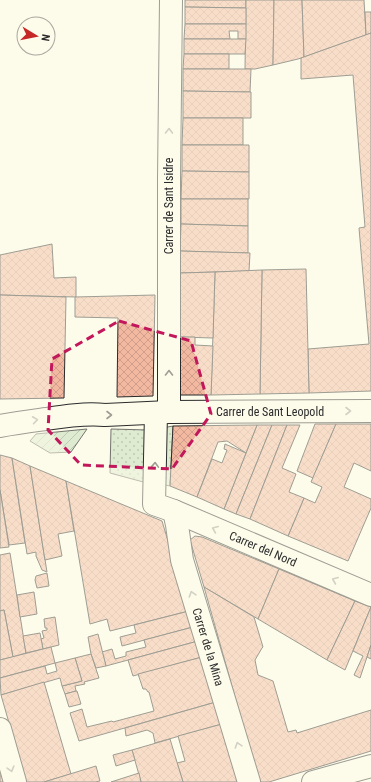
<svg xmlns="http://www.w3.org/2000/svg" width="371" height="782" font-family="'Roboto Condensed',sans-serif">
<defs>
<pattern id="grass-dots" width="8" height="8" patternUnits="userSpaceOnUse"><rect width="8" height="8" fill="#deebd1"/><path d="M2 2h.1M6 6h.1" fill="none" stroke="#bfcab4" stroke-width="1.8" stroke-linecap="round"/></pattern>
<pattern id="garden-furrows" width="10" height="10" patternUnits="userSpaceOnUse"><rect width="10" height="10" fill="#deebd1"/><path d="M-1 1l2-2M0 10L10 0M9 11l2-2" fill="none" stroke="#bfcab4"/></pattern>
<pattern id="building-cross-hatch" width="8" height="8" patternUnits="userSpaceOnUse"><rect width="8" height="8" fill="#f2b8a0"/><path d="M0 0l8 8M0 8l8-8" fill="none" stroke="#d09e8a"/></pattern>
</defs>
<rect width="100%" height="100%" fill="#fdfbea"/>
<g fill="url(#grass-dots)" stroke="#74746e">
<polygon points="173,426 170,486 160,484 162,428"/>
<polygon points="111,429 148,430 147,483 110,473"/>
</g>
<polygon fill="url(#garden-furrows)" stroke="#74746e" points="87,429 71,452 50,453 30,441 36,434"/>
<g fill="url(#building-cross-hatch)" stroke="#2b2b2b">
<polygon points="185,0 246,0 246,8 185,7"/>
<polygon points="246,0 274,0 273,65 255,69 245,69"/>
<polygon points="274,0 302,0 304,57 298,59 273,65"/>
<polygon points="302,0 364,0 366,35 304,57"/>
<polygon points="185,7 246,8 246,24 185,24"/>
<polygon points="365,12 371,12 371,33 366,35"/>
<polygon points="185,24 246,24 246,39 238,39 238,31 229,31 230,39 184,39"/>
<polygon points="371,33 371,391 309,393 308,349 369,344 359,228 365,227 353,75 301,79 301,58"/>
<polygon points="184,39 246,39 245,54 184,54"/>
<polygon points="184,54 229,54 229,69 183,69"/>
<polygon points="183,69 251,69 250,92 183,91"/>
<polygon points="183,91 251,92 251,118 183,118"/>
<polygon points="183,118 243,118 243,145 182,145"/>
<polygon points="182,145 249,145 249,172 182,171"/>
<polygon points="182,171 249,172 249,199 181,199"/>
<polygon points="181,199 248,199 248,226 181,224"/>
<polygon points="181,224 248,226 248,253 180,251"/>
<polygon points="52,244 54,278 76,277 76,297 0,295 0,255"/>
<polygon points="180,251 250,253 249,271 180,273"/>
<polygon points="306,269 309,393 260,394 262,270"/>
<polygon points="262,270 260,394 211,395 215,272"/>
<polygon points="215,272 213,338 179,337 180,273"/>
<polygon points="0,295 66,297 64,398 0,399"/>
<polygon points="155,295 153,396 117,397 118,318 75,317 75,297"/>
<polygon points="179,337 195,337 195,345 213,346 211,395 178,395"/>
<polygon points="315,424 336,424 313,478 297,471"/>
<polygon points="336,424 371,424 371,471 354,463 344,487 371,499 371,508 348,561 288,536 304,498 315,503 322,487 311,482"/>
<polygon points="257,425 272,425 236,514 224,509"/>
<polygon points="257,425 246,453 227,441 218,442 197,497 170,486 173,426"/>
<polygon points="272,425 287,425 250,519 236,514"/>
<polygon points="287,425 300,425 282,468 296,474 289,492 304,498 288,536 250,519"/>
<polygon points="225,444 246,453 224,509 197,497 212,459 222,463 227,450 224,449"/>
<polygon points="0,455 12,458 25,543 9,545 0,490"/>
<polygon points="12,458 30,466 47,572 42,570 36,556 36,552 27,554"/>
<polygon points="30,466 66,481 74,531 58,534 62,556 45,560"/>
<polygon points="66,481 162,521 189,611 110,631 107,619 90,624"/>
<polygon points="0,490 9,547 0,548"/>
<polygon points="195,536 202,537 279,569 258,619 204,587 190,540"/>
<polygon points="10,553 26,653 13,657 4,610 0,611 0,555"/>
<polygon points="279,569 355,601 327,660 258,619"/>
<polygon points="47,573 49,586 37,588 35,580 36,576"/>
<polygon points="204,587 254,617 263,647 262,648 255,660 258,675 273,681 288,732 296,730 297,733 371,710 371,751 269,782 259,782"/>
<polygon points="34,592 37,614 20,617 17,595"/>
<polygon points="355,601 371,607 345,670 327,660"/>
<polygon points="371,607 371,645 360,678 354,675 363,656 353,651"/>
<polygon points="4,610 13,657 0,660 0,611"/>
<polygon points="189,611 193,627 122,646 120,637 136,633 134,625"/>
<polygon points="55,617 59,645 43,649 41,639 44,638 42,631 47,630 47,628 45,628 44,619"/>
<polygon points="193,627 198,641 106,666 102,652 112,649 115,659 126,656 126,652 146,647 144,640"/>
<polygon points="40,633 43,649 26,653 23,636"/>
<polygon points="98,634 106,666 96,668 91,654 88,637"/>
<polygon points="198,641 202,657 133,676 128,660"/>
<polygon points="371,645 371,659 367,657"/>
<polygon points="51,647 55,663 0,678 0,660"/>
<polygon points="91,654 99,678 84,682 85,684 75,686 76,691 65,694 62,686 82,681 75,658"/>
<polygon points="202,657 216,702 79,741 70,713 82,709 87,727 112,721 113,722 154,711 149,692 148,692 146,689 143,689 138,674"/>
<polygon points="75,658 82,681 62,686 60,678 1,695 0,678 45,666 47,674 57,671 55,663"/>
<polygon points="44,682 71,774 44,782 26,782 1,695"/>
<polygon points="76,691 77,691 81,704 69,707 65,694"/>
<polygon points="216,702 222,724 155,743 153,733 147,730 126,736 125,728"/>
<polygon points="222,724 240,782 183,782 177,763 185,761 178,736"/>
<polygon points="170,739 183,782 141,782 132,750"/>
<polygon points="132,750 135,760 116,766 113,755"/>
<polygon points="0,766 6,782 0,782"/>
<polygon points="96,766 100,781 95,782 44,782"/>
<polygon points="139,773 141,782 111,782"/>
</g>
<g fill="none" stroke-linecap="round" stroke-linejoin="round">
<g stroke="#2b2b2b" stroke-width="24">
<g id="minor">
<polyline points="169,412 169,179 171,0"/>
<polyline points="156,413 154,504 174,511 371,595"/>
<path d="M0 426C15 423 31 421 46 419 65 416 85 413 105 415L169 412 371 411"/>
<polyline points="174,511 177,525 182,560 249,782"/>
<polyline points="0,729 15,782"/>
<polyline points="313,782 371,766"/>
</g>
</g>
<use href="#minor" stroke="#fdfbea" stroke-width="22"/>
</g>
<defs><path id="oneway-chevron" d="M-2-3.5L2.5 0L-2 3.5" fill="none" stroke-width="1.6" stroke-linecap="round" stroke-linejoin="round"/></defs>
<g stroke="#9e9d94">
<use href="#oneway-chevron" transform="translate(169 131) rotate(-89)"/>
<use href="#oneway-chevron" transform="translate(169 373) rotate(-90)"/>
<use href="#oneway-chevron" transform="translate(348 411)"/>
<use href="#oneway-chevron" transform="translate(109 415)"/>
<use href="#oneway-chevron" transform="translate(35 420) rotate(-8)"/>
<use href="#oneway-chevron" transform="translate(155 465) rotate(-88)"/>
<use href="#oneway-chevron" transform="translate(215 529) rotate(-157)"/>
<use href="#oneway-chevron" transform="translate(335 580) rotate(-157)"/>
<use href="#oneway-chevron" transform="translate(192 594) rotate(-107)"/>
<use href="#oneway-chevron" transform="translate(238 745) rotate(-107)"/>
<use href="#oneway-chevron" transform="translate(11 769) rotate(74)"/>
</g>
<path d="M0 0H371V782H0ZM119 321 191 341 211 414 172 469 81 465 48 430 52 359Z" fill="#fdfbea" fill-opacity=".55" fill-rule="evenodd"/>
<path fill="none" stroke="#c2185b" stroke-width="3" stroke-dasharray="8 5" stroke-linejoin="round" d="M119 321 191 341 211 414 172 469 81 465 48 430 52 359Z"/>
<g text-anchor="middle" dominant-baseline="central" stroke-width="3" stroke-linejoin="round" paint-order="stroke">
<g font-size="12" fill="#2b2b2b" stroke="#fdfbea">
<text transform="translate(169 206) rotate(-90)">Carrer de Sant Isidre</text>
<text x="270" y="412">Carrer de Sant Leopold</text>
<text transform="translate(263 549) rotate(23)">Carrer del Nord</text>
<text transform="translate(208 647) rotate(73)">Carrer de la Mina</text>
</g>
</g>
<g transform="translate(36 36) rotate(100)"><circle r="19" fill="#fdfbea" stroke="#a9a89e"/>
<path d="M0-3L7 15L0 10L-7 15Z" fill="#c62828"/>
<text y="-6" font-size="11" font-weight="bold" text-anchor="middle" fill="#2b2b2b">N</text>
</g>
</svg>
